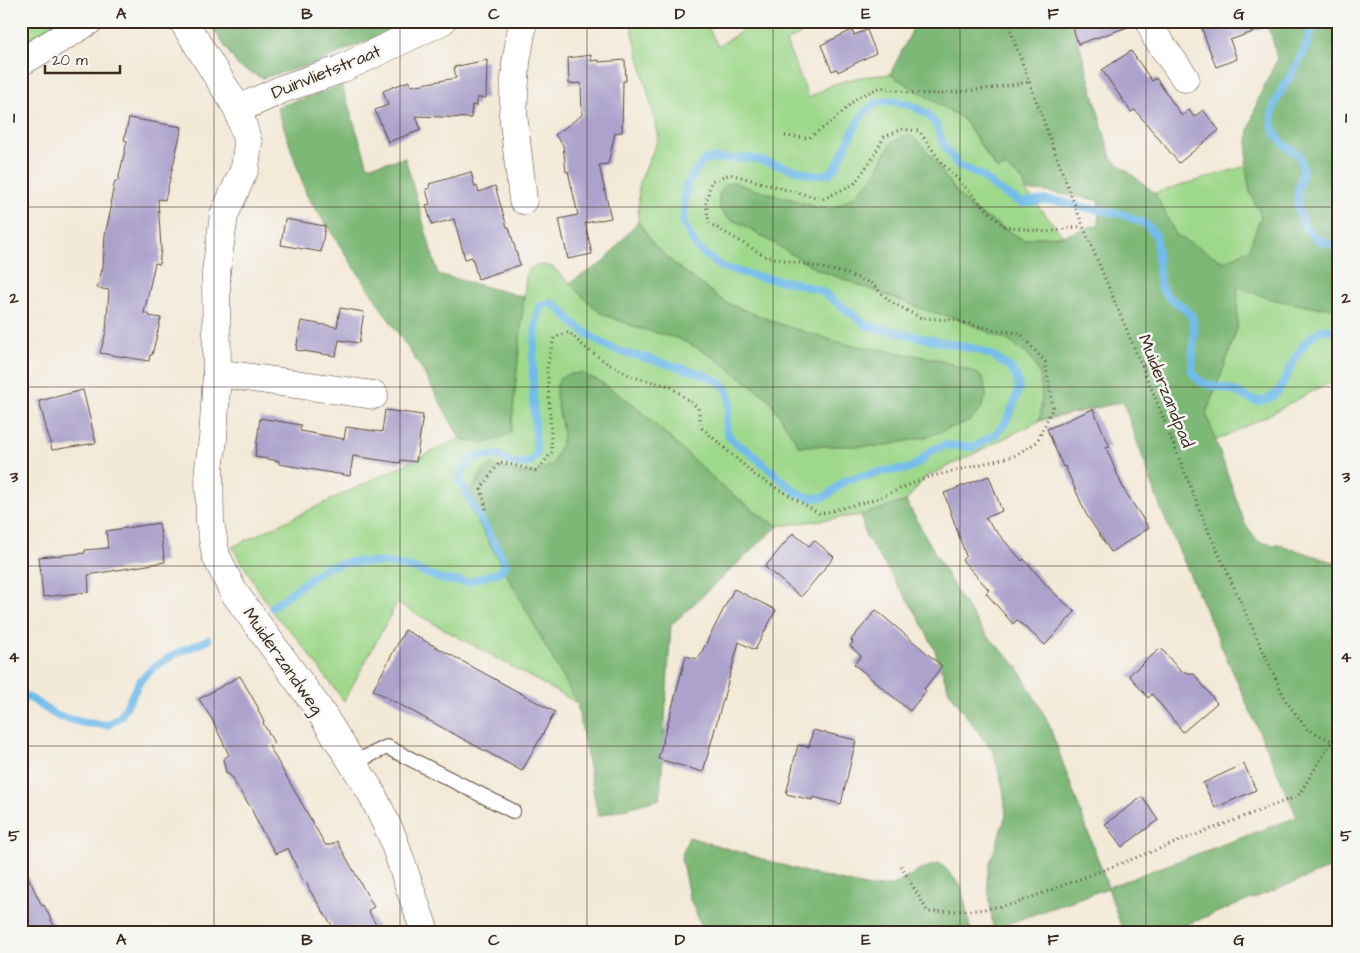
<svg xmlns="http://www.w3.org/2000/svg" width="1360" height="953" font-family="'Architects Daughter',sans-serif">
<rect width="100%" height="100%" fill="#f6f6f2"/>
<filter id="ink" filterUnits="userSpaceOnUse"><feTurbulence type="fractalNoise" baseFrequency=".02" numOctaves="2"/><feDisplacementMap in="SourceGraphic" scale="10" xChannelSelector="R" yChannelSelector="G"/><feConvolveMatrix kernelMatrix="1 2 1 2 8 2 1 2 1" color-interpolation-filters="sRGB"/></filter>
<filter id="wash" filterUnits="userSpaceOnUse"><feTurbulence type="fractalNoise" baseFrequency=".0096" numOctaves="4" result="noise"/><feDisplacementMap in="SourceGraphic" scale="20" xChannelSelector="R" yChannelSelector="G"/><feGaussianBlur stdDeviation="1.12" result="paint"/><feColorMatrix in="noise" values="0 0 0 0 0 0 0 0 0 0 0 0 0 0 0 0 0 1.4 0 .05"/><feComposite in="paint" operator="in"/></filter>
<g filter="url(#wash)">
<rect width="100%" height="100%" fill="#f3e9d7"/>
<g fill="#9ed88b" stroke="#6c8154">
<polygon points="21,21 60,21 21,44"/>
<path d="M630 21H705L718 46 758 21H824L786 42 809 98 833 84 860 77 890 74 963 119 997 170 1005 166 1023 180 1026 191 1063 236 1036 237 1024 240 974 210 963 200 887 150 873 177 854 197 831 209 815 207 791 199 752 189 733 182 719 193C717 215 726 218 744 225L816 269 929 311 958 319 1009 341 1031 357 1040 375 1042 393 1041 412 1039 421 925 478 906 501 861 515 778 526 760 515 723 487 633 404 599 381 581 373 556 396 563 432 562 442 553 464 537 473H519L490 465C476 476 473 492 470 508L577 703 397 603 344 701 296 637 275 616 232 547 460 438 469 442 511 433 526 275 529 269C538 264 544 264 554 268L600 313 638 328 677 338 702 350 725 365 769 399 799 446H883L929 436 950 428 970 421 981 409 986 395 983 378 974 372 936 359 845 344 785 326 726 303 678 267 654 245 638 221 639 184 659 137Z"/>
<polygon points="1246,166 1250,192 1261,216 1249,249 1224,262 1176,235 1155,193"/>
<polygon points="1238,285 1270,299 1313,307 1339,308 1339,377 1263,418 1215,441 1206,413 1226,362 1237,328"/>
</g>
<g fill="#7eb877" stroke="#5c714a">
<polygon points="208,21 413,21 311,65 262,78 238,66"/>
<path d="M917 21H1073L1111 158 1155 193 1176 235 1224 262 1249 249 1261 216 1250 192 1246 166 1249 129 1259 97 1277 60 1272 37 1264 21H1339V308L1313 307 1270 299 1238 286 1237 328 1226 362 1206 413 1245 524 1259 542 1284 546 1339 564V865L1180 927 1181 932H1123L1108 888 993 929 987 878 990 863 1006 815 1003 788 993 751 971 723 949 691 934 648 916 613 865 535 861 515 906 501 958 594 984 632 1017 666 1048 722 1108 887 1297 817 1162 512 1123 402 1039 421 1041 412 1042 393 1040 375 1031 357 1009 341 958 319 929 311 816 269 744 225C724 217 711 209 724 185L733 182 752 189 791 199 815 207 831 209 854 197 873 177 892 142 902 137 912 136C933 153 945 179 962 199 977 216 1005 229 1024 240L1036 237 1063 236 1099 224 1098 200 1041 191H1026L1023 180 1005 167 998 170 963 119 890 74Z"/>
<path d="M342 86 368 166 405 158 438 274 524 297 511 432C492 445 480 446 460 438L421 368 307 196 277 107Z"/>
<polygon points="638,221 654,245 678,267 726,303 785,326 845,344 936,359 974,372 983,378 986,396 981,409 970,421 950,428 929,436 883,446 799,446 769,399 725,365 702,350 677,338 638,328 600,313 569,283 604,262"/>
<polygon points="581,373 599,381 633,404 723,487 760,515 778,526 671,625 660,799 598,816 577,703 470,508 466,493 475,486 484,470 490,465 519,473 536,473 553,464 562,442 563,432 556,396 556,388 560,378 569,374"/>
<polygon points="689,837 809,873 870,887 892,886 922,869 939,863 946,869 961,886 971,932 704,932 689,897 681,857"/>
</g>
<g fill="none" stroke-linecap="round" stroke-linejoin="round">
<g stroke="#72bceb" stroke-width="8">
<path d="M1315 21C1310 34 1306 49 1299 61 1279 97 1249 126 1299 155L1303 169 1298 192V208L1304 226 1317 239 1339 248"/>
<path d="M272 607 326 567 350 562 389 563 415 569 444 580 468 582 500 572 506 564 460 482 462 470 472 458 499 455 510 462 520 464 530 462 537 454 533 399V355L538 309 543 305 550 303C561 307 562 312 570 320 583 331 598 343 614 349 624 354 636 356 647 358 663 363 679 367 695 372 705 376 715 378 723 385 744 405 705 430 746 449L797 493 811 498 825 497 846 480 885 471 909 469 921 461 930 451 946 445 974 447 996 434 1005 423 1011 411 1019 389 1016 376 1010 368 992 355 975 349 868 326 821 291 795 283 754 276 722 267 697 248 683 223 686 185 705 159 752 158 814 175 829 174 837 165 853 131 863 114 878 102 896 101 915 107 927 114 935 123 945 147 958 165 982 176 997 189 1011 197 1022 203 1046 200 1064 202 1082 207 1122 214 1146 224 1156 235 1160 286 1169 298 1182 306 1192 316 1194 331 1192 371C1199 388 1220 385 1234 391 1242 394 1250 401 1260 401 1269 400 1274 396 1280 389 1290 371 1301 336 1323 330 1328 329 1334 330 1339 331"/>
<polyline points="21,694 33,700 57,716 85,723 108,725 121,716 140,681 153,668 175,654 208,640"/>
</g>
</g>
<g id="blocks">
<g fill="#aca2cc">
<polygon points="1071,21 1133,21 1134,25 1078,44"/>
<polygon points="1199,21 1275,21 1276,24 1230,40 1237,59 1216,67"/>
<polygon points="852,30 854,35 867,30 876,53 838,72 837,69 832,71 821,45"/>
<polygon points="1131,51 1152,81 1156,78 1182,116 1189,110 1194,117 1203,110 1219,130 1179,163 1135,110 1131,112 1102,70"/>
<polygon points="591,55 591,61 599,60 599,62 625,60 626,81 623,81 622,132 615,133 608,164 599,165 611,218 585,223 592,254 568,259 559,219 578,215 568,171 566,172 563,145 555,135 582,115 581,83 569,84 568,58"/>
<polygon points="487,60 486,98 477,98 477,106 472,105 471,118 416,116 421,130 388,142 375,110 388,105 383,91 409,81 411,86 456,78 454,67"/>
<polygon points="129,118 182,127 165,200 158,199 161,249 159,264 155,263 144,313 149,314 149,316 161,318 152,355 150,355 149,361 100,353 106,332 109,290 97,288 103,266 105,235 112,204 110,204 115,181 118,181 127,141 124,140"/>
<polygon points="471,172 475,187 477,186 479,192 495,186 507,227 509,227 520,265 478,279 472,257 465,259 454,219 432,225 426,205 430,204 426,189 430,188 429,184"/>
<polygon points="285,219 325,226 321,252 281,245"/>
<polygon points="340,308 364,312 359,343 339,340 336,356 296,350 301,321 337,327"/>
<polygon points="83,390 96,443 52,450 39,401"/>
<polygon points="1093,409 1110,447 1106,448 1124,490 1149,528 1111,552 1086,514 1065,466 1063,467 1047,429"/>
<polygon points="385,410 423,415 416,462 401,460 400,463 353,456 350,476 279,464 279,461 255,457 260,418 301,425 300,431 344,439 346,427 382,432"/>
<polygon points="989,476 1002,511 985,518 1022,561 1024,559 1048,587 1075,612 1045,645 1017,620 1013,624 986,593 989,590 962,560 966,556 944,493"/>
<polygon points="159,523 165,562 88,575 89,592 43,597 39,557 85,553 85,550 108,548 106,531"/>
<polygon points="793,533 809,546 814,540 834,557 801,597 765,567"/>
<polygon points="734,589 776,610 755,650 739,642 703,772 658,759 686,656 698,659"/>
<polygon points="876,610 942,666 924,689 926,691 910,711 854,664 861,656 850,646 853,642 851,640"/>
<polygon points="405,630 555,712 522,771 373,690"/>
<polygon points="1161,648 1180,671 1194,674 1217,703 1183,732 1152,694 1148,698 1129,675"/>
<polygon points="240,676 259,709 258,710 264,722 263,723 274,743 269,746 326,846 328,844 329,846 337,841 374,907 368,910 380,932 336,932 309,889 307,884 302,879 288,848 276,854 260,828 251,808 234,782 234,779 226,772 223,759 229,755 212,719 199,699"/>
<polygon points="813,730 856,740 841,804 813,797 812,800 786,794 798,745 809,747"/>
<polygon points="1244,764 1256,790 1215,808 1203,783"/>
<polygon points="1142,797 1158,820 1122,847 1105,824"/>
<polygon points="21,862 42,906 44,905 57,932 21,932"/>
</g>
</g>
</g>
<g filter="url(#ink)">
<use href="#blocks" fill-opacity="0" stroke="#57473a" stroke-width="1"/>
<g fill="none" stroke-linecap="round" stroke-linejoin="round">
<g stroke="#57473a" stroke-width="16">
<polyline id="service" points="353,763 387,747 513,811"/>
</g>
<g stroke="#57473a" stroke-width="29">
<g id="minor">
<polyline points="523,21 516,63 513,114 523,200"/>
<polyline points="1150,21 1156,37 1185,78"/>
<polyline points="21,62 89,21"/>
<polyline points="238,109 285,88 339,70 442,21"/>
<polyline points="217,373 374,395"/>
</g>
</g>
<g stroke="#57473a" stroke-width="29">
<polyline id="tertiary" points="183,21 238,109 248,143 245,168 224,215 216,272 217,373 213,439 209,468 210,522 216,556 233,591 318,708 371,792 392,836 425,932"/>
</g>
<g stroke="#57473a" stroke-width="3" stroke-dasharray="1 4" stroke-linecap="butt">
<polyline points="1007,21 1070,193 1083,226 1154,395 1206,526 1286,701 1307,729 1332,741 1339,742"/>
<polyline points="785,136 809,138 834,120 858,97 881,87 910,93 939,94 993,88 1029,82"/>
<polyline points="486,509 481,488 500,462 537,471 552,452 547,367 554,338 569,332 583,346 607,363 633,377 670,386 698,408 702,428 755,475 820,514 876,499 925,478 1014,456 1037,442 1053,407 1045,362 1020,333 995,330 955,320 921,318 891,302 872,284 845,273 765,256 709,223 706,203 711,181 730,174 787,190 823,199 854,184 872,159 884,137 902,129 919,131 941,162 1003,226 1047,232 1083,226"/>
<polyline points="901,866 928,912 978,910 1014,904 1298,796 1332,741"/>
</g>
<use href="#service" stroke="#fff" stroke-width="14"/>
<use href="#minor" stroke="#fff" stroke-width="28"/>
<use href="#tertiary" stroke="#fff" stroke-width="28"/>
</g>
</g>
<path fill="none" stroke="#3b2a1e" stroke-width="1" stroke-opacity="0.55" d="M214 21V932M400 21V932M587 21V932M773 21V932M960 21V932M1146 21V932M21 207H1339M21 387H1339M21 566H1339M21 746H1339"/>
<g text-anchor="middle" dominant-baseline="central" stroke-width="5" stroke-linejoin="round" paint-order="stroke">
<g font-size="18" fill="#3b2a1e" stroke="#f6f6f2">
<text transform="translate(326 72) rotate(-22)">Duinvlietstraat</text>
<text transform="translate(1166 391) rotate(68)">Muiderzandpad</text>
<text transform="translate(283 661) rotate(55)">Muiderzandweg</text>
</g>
</g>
<rect width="1360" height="953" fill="none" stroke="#f6f6f2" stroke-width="55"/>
<path d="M45 65v8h75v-8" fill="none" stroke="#3b2a1e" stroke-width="2.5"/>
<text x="52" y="65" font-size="15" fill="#3b2a1e" stroke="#f6f6f2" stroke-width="4" paint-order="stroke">20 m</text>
<rect x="28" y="28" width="1304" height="898" fill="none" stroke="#3b2a1e" stroke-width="2"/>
<g font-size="16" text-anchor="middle" font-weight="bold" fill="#3b2a1e">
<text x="121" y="19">A</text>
<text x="307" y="19">B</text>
<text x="494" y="19">C</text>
<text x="680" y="19">D</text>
<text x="866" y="19">E</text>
<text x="1053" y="19">F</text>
<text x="1239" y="19">G</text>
<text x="14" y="123">1</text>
<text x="1346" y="123">1</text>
<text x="14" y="303">2</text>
<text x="1346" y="303">2</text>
<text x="14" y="482">3</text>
<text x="1346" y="482">3</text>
<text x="14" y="662">4</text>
<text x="1346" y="662">4</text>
<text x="14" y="841">5</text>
<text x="1346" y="841">5</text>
<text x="121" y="945">A</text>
<text x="307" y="945">B</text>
<text x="494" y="945">C</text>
<text x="680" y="945">D</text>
<text x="866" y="945">E</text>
<text x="1053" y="945">F</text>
<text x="1239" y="945">G</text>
</g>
</svg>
